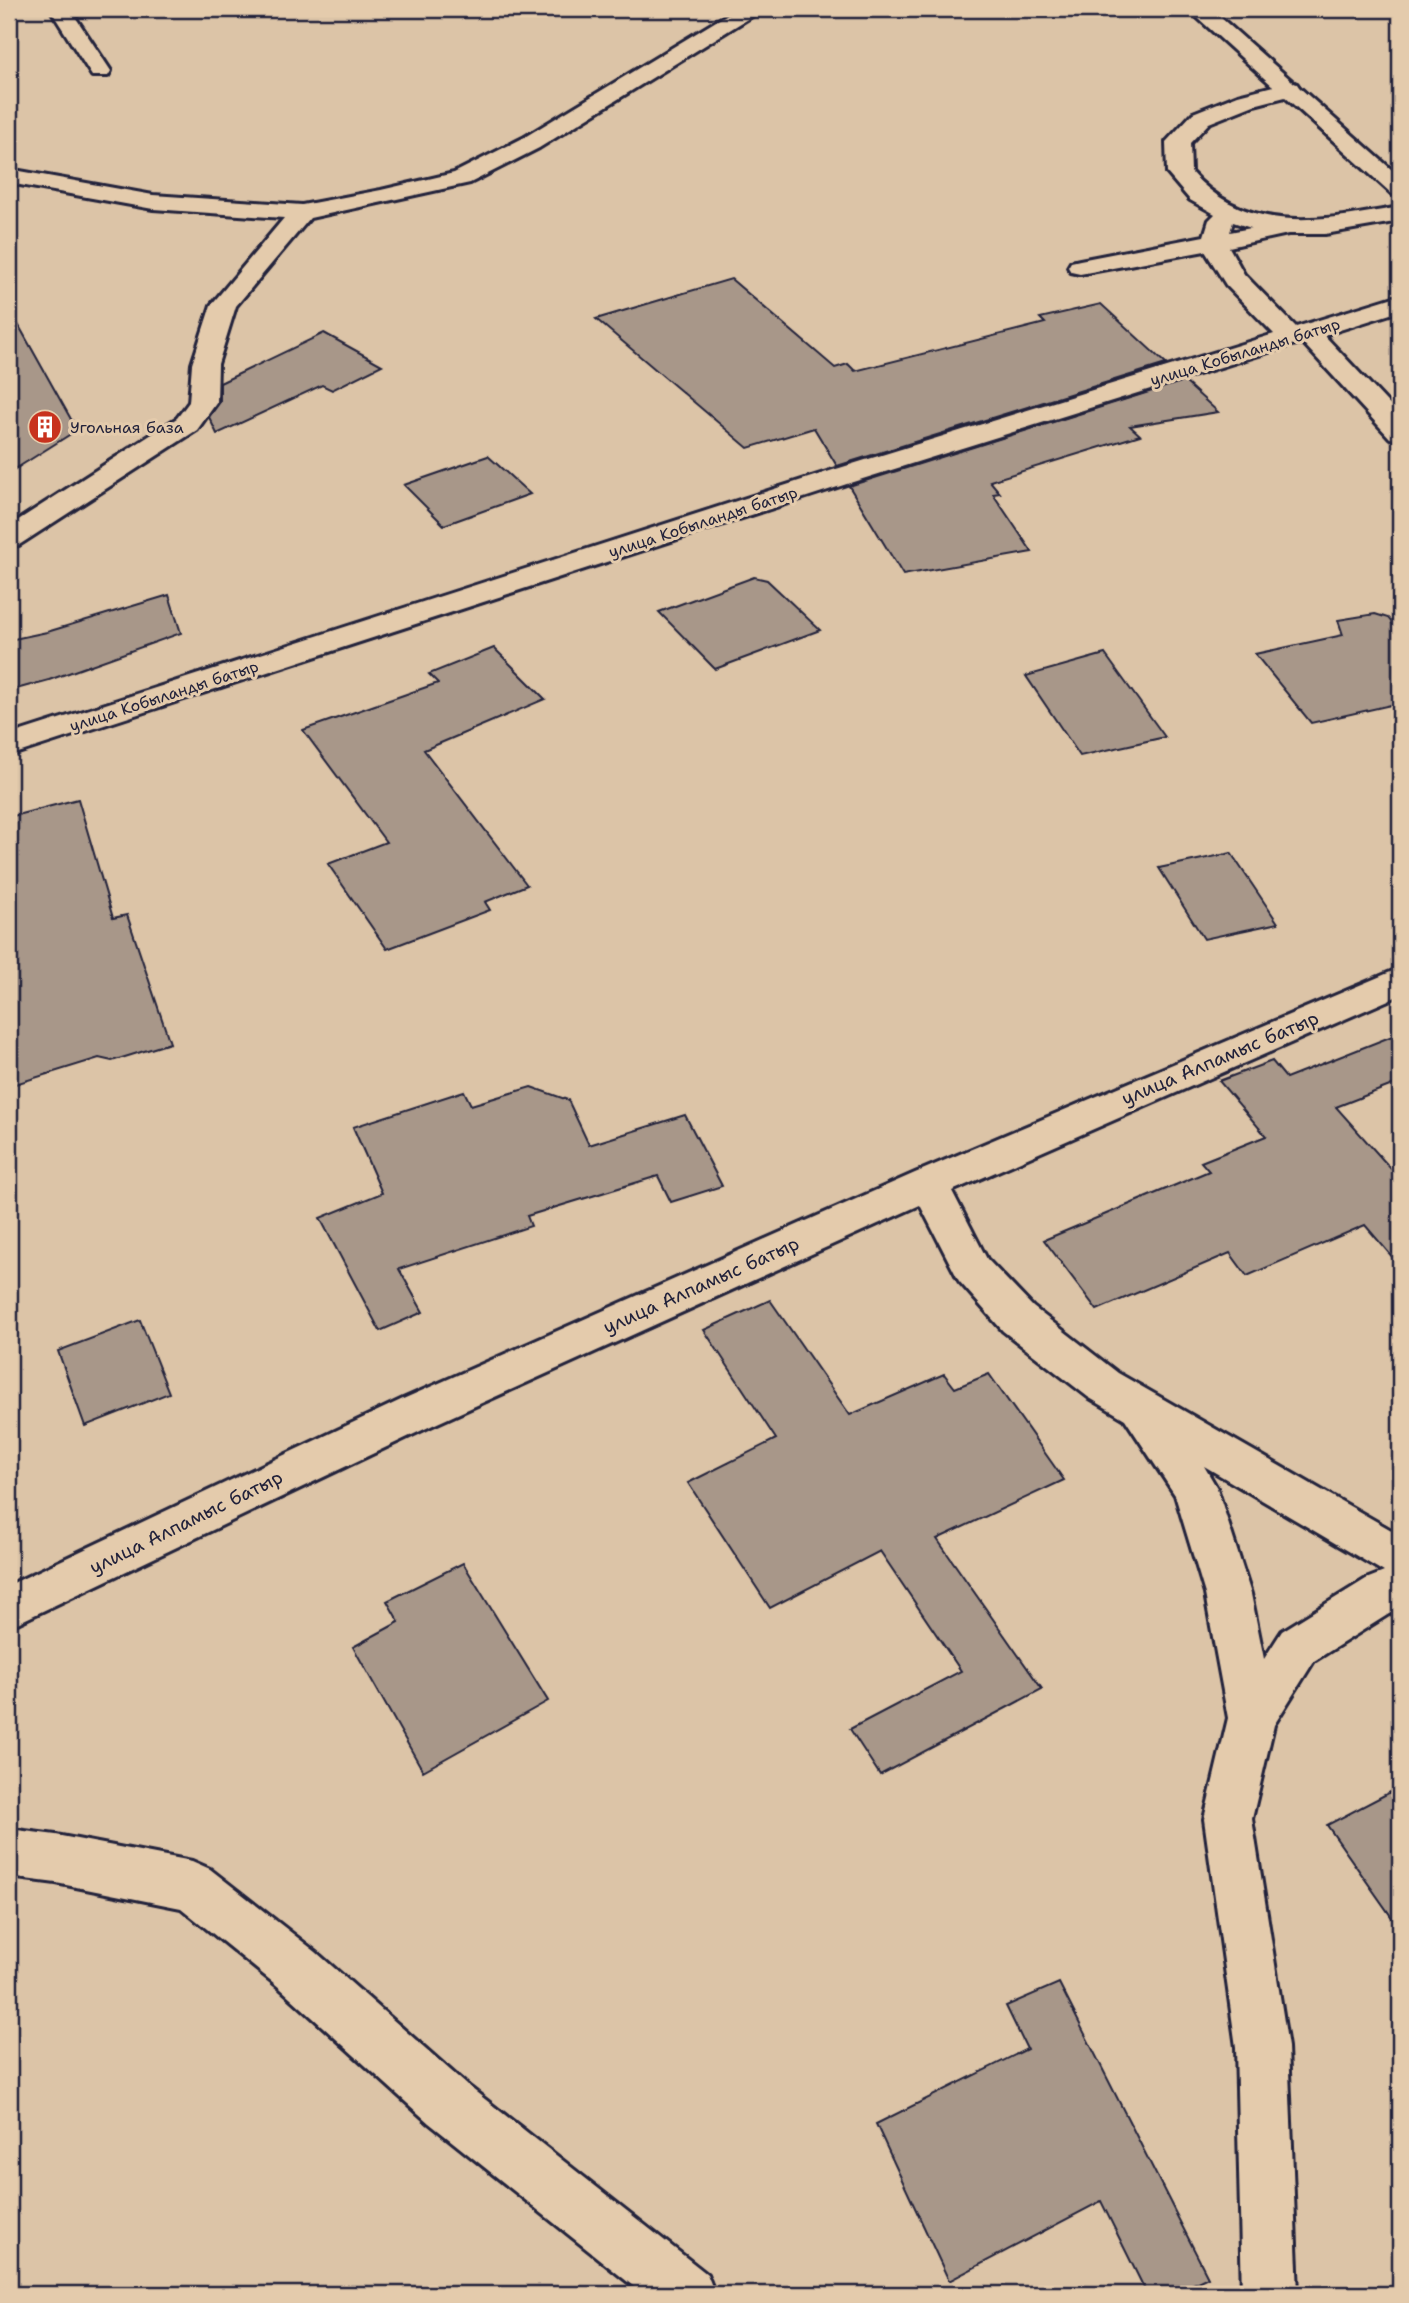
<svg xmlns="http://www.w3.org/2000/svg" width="1409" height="2303" font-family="'Shantell Sans',sans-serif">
<rect width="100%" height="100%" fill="#dcc4a7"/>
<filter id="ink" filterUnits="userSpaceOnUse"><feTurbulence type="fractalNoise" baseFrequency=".0143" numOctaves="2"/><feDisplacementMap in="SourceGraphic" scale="14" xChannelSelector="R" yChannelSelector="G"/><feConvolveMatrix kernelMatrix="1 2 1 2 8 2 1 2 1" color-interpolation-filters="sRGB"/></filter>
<g filter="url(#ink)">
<g fill="#a89789" stroke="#22223b" stroke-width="2">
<polygon points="731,279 835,368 848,364 855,371 1045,323 1040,318 1101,304 1166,364 837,466 814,428 748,448 596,319"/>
<polygon points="9,308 77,430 9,473"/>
<polygon points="324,333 382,365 332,390 322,385 217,434 209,417 220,402 220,383"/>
<polygon points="1184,381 1218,412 1130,426 1140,435 990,481 1000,493 993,494 1032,552 903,575 849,486"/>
<polygon points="488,456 530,494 444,525 404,485"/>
<polygon points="754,577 767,580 820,630 715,669 659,612"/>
<polygon points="169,595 181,633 49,680 9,691 9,640 47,632"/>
<polygon points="1375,614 1388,618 1400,633 1400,703 1311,723 1255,654 1343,635 1338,620"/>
<polygon points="494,648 545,699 424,750 527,885 485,902 490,910 387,949 328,864 386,842 303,730 438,683 429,674"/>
<polygon points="1105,654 1165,737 1080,756 1026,676"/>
<polygon points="78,799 113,918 127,915 170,1043 112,1061 99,1058 9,1086 9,817"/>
<polygon points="1231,853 1278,923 1204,939 1159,868"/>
<polygon points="1400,1033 1400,1082 1336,1107 1400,1179 1400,1266 1365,1225 1247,1276 1230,1253 1097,1310 1044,1240 1209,1171 1201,1162 1266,1136 1219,1081 1272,1061 1286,1078"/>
<polygon points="531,1087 568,1100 589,1145 685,1115 722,1186 671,1202 658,1176 527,1216 531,1226 399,1269 423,1312 380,1331 320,1218 382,1193 353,1127 464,1091 471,1105"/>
<polygon points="770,1300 850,1415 944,1374 955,1388 989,1374 1064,1480 937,1539 1042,1689 880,1775 850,1729 961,1671 880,1551 770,1608 688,1483 776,1439 704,1330"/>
<polygon points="140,1320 169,1393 85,1426 58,1351"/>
<polygon points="463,1563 548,1701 423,1771 353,1647 399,1622 387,1601"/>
<polygon points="1400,1787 1400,1929 1327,1825"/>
<polygon points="1059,1983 1208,2277 1172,2294 1147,2294 1101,2201 949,2281 876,2124 1027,2049 1006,2006"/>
</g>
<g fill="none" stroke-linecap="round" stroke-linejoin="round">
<g stroke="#22223b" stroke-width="6">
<g id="street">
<polygon points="50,9 70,9 111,71 108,76 92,76"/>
<polygon points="736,9 761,9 757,13 539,148 470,183 310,218 236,306 218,364 217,402 197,430 19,545 9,548 9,526 177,418 189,402 192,364 211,305 284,218 153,209 9,183 9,169 153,195 302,205 381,190 454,173 523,138"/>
<path d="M1289 82 1297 84 1300 89 1297 94 1254 105 1209 123 1190 143 1191 172C1249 237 1324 220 1400 207V221L1325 234H1288L1229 247 1244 274 1296 327 1400 295V311L1324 335 1400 416V440L1390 438 1303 343 1291 345 853 482 9 756V735L833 470 1274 334 1226 285 1205 251 1080 274 1071 272 1068 267 1071 262 1080 260 1204 236 1209 220 1215 214 1190 200 1167 173 1166 142 1193 113 1238 95ZM1233 222 1251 228 1230 232Z"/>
<path d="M1400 968V995L952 1191 987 1259 1033 1307 1118 1373 1400 1535V1607L1314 1661 1274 1725 1252 1819 1288 2047 1298 2294H1242L1236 2047 1204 1819 1228 1718 1205 1594 1175 1495 1125 1419 1088 1397 1003 1331 959 1281 920 1205 433 1425 9 1627V1585L403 1399 915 1173ZM1204 1466 1384 1572 1366 1579 1282 1631 1264 1659 1251 1594 1217 1488Z"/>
<polygon points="9,1829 56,1835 192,1861 210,1869 316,1952 467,2085 707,2274 715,2294 643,2294 429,2123 280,1988 181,1908 56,1883 9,1877"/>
</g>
</g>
<g stroke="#22223b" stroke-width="6">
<polygon id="primary" points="1188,9 1211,9 1400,177 1400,196 1392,194"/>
</g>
<use href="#street" fill="#e4cbac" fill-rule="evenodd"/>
<use href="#primary" fill="#e4cbac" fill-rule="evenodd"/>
</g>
</g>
<defs>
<g id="building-disc" transform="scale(1.75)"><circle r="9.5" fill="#c8321e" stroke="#e4cbac"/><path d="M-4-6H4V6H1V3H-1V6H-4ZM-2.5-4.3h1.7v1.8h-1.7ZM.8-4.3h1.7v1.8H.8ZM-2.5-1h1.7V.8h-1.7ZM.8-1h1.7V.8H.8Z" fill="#fff"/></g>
</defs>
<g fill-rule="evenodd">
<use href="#building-disc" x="45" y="427"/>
</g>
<g text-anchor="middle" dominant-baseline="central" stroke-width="6" stroke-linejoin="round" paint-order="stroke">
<g font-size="16" fill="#22223b" stroke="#e4cbac">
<text transform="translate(1245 352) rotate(-17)">улица Кобыланды батыр</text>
<text transform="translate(703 522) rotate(-18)">улица Кобыланды батыр</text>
<text transform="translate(164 696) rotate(-18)">улица Кобыланды батыр</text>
</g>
<g font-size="16" fill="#22223b" stroke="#e4cbac" text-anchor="start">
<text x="70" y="427">Угольная база</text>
</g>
<g font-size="19" fill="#22223b" stroke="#e4cbac">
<text transform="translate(1220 1058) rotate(-23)">улица Алпамыс батыр</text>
<text transform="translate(701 1285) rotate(-24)">улица Алпамыс батыр</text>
<text transform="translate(186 1522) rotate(-26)">улица Алпамыс батыр</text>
</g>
</g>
<rect width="1409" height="2303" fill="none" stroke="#e4cbac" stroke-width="35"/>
<rect x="18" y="18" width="1374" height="2268" fill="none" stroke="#22223b" stroke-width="2.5" filter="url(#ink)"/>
</svg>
